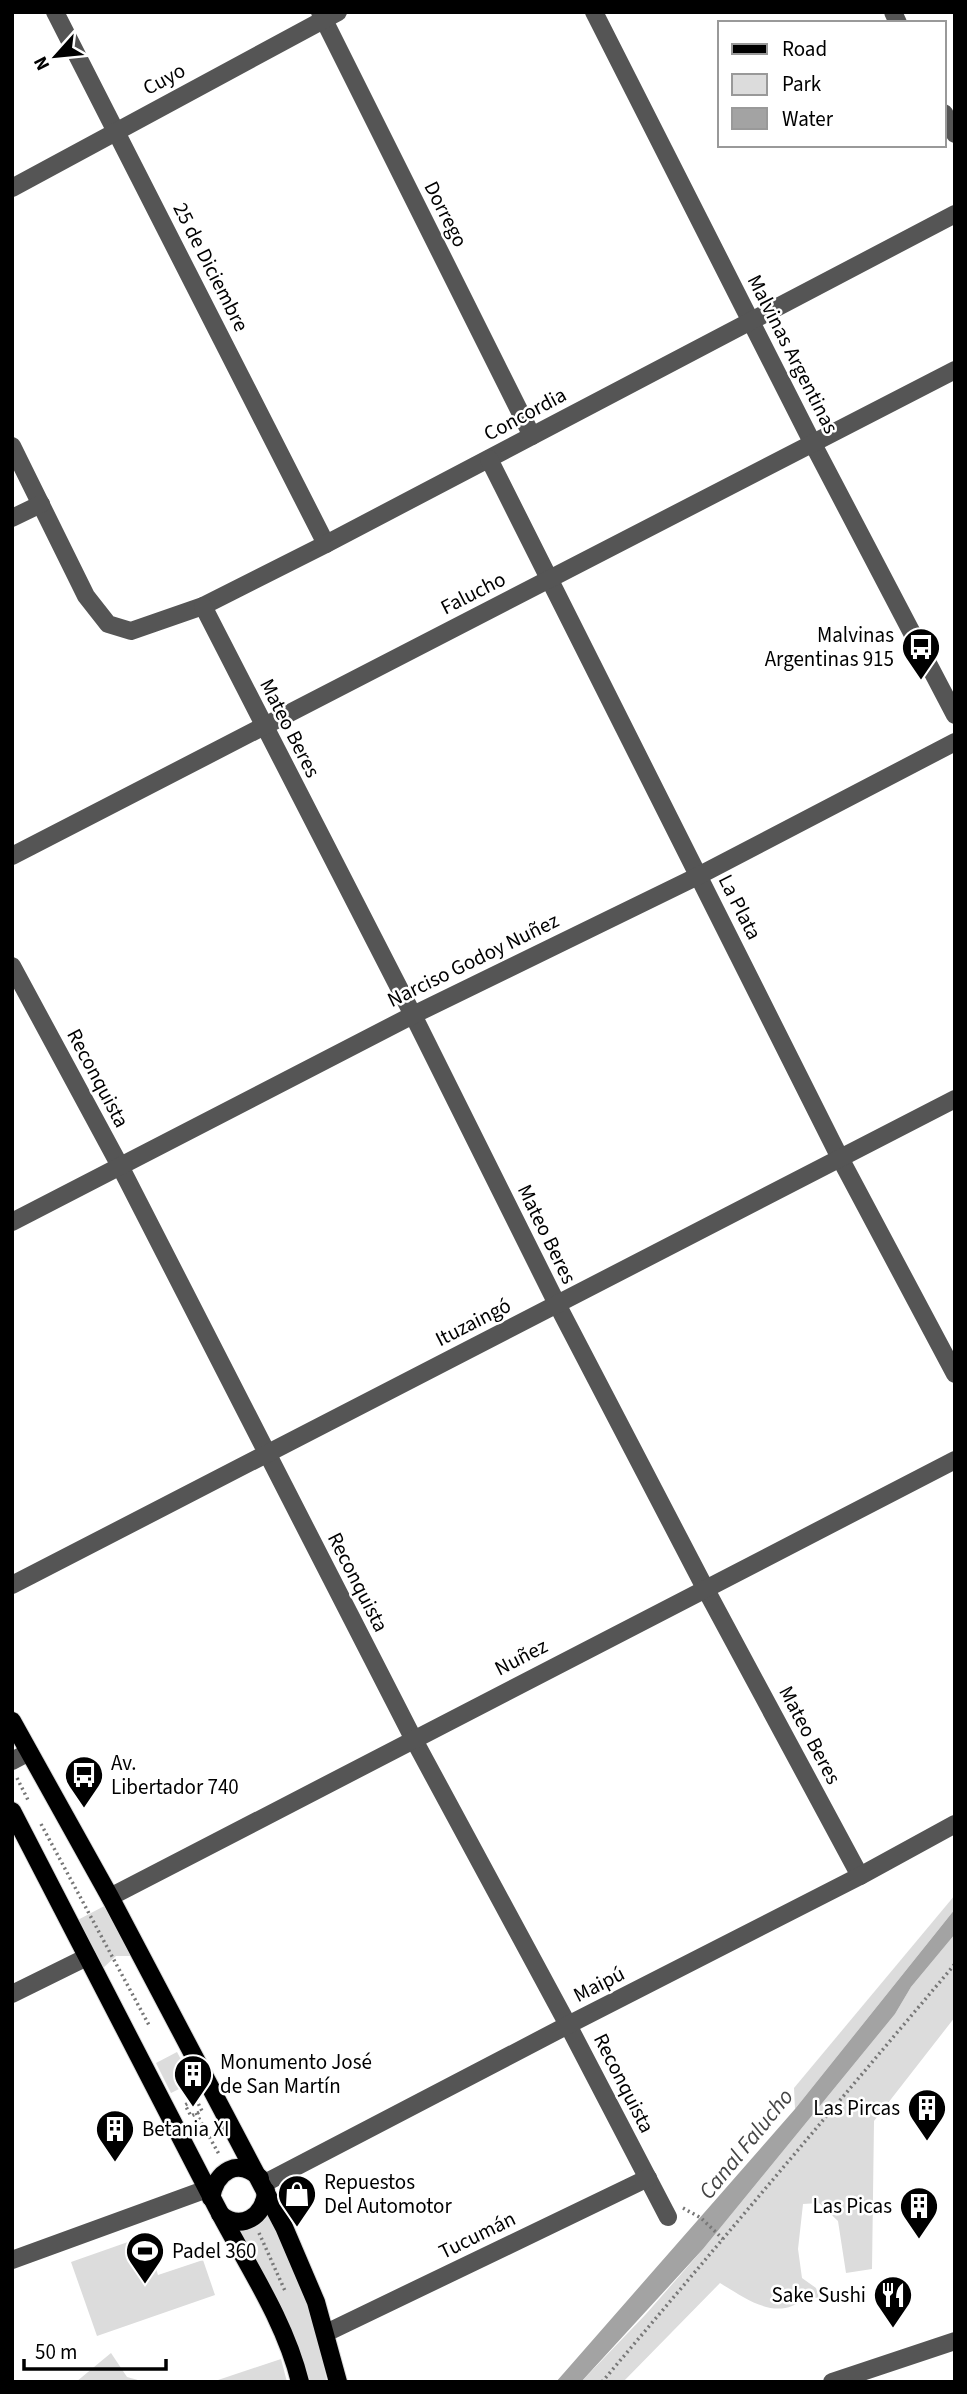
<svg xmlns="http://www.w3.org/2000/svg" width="967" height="2394" font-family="'Source Sans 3',sans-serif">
<rect width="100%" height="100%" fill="#fff"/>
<g fill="#dcdcdc">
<polygon points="955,1895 955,1909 795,2109 794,2088"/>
<polygon points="112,1902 133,1956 116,1956 102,1969 70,1924"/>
<path d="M955 1934V2017L874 2121 872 2269 846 2273 838 2221 819 2203 803 2204 798 2249 802 2278 816 2288 819 2298 806 2297C802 2300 797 2304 792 2306 768 2316 740 2295 720 2283L623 2382H581L646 2314 703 2249 895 2014 911 1987Z"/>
<polygon points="177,2052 193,2082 171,2093 156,2063"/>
<path d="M268 2212 305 2291 316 2328 327 2382H310C292 2326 261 2278 233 2227 249 2231 262 2229 268 2212Z"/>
<polygon points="145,2236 158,2275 203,2260 215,2295 97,2336 71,2262"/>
<polygon points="111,2353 127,2377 145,2382 76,2382"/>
<polygon points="281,2359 287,2382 190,2382 218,2380"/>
</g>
<polygon fill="#a3a3a3" points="955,1909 955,1934 911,1987 895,2014 703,2249 581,2382 556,2382 795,2109"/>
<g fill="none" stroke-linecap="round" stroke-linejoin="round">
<g stroke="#dbdbdb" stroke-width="20">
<g id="major">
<polyline points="12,1721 110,1897 284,2227 316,2302 338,2382"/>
<path d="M12 1811C78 1941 146 2070 213 2200 243 2259 284 2317 300 2382"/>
<path d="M211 2198C216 2171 238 2157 260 2178"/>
<path d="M220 2214C241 2232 265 2216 266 2191"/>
</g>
</g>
<g stroke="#777" stroke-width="3.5" stroke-dasharray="2 3.5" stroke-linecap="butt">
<polyline points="17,1778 29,1802"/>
<polyline points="41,1824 150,2027"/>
<polygon points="196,2099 202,2111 191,2116 185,2105"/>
<polyline points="196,2113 220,2156"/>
<polyline points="683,2208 701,2218 723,2239"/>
<polyline points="259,2233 286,2293"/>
<polyline points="602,2382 955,1964"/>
</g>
<g stroke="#555" stroke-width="18">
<polyline points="55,12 326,544"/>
<polyline points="320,12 532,436"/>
<polyline points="594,12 813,444 955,715"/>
<polyline points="893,12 898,23"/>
<polyline points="944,113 955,134"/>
<polyline points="12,188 338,12"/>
<polyline points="12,446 86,596 108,624 131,631 203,606 326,544 955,214"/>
<polyline points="489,459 840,1158 955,1374"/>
<polyline points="12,518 41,504"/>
<polyline points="203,606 413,1015 557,1304 705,1588 860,1876"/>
<polyline points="12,856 955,370"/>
<polyline points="12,966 120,1166 413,1738 568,2025 668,2217"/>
<polyline points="12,1222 413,1015 698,876 955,742"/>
<polyline points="12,1585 955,1099"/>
<polyline points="12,1761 29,1752"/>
<polyline points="110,1897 955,1460"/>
<polyline points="12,1994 87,1957"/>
<polyline points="263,2184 568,2025 860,1876 955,1824"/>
<polyline points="12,2260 207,2189"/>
<polyline points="326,2333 648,2178"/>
<polyline points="832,2382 955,2341"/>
</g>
<use href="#major" stroke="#000" stroke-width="18"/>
</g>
<defs>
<g id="bus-pin" transform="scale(2.0125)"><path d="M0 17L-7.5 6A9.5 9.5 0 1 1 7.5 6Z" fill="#000" stroke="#fff"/><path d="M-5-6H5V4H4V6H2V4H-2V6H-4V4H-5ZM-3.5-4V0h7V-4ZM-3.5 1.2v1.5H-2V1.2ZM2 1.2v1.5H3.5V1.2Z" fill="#fff"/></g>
<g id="building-pin" transform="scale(2.0125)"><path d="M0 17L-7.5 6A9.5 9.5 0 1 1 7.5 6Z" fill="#000" stroke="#fff"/><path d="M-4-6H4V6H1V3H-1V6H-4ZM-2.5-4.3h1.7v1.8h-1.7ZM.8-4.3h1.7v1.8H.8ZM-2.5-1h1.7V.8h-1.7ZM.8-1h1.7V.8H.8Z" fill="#fff"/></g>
<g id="shop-pin" transform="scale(2.0125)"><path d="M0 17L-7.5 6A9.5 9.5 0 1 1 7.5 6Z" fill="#000" stroke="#fff"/><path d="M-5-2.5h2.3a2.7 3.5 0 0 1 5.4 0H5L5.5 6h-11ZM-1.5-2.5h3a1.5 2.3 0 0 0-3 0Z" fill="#fff"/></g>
<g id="stadium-pin" transform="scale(2.0125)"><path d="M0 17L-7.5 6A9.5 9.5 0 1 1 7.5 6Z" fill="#000" stroke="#fff"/><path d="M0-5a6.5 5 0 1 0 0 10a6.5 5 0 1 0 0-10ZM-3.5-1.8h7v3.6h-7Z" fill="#fff"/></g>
<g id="restaurant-pin" transform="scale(2.0125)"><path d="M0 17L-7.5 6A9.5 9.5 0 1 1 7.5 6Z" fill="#000" stroke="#fff"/><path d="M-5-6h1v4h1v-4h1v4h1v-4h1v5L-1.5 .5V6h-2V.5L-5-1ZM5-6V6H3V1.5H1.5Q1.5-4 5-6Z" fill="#fff"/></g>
</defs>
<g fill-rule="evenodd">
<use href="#bus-pin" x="921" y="647"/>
<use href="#bus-pin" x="84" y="1775"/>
<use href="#building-pin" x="193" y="2074"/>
<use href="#building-pin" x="927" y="2108"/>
<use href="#building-pin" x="115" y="2129"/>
<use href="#shop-pin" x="297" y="2194"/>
<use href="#building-pin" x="919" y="2206"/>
<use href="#stadium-pin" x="145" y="2251"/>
<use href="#restaurant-pin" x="893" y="2295"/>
</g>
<g text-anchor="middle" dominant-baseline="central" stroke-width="5" stroke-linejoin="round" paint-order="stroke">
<g font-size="21" fill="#000" stroke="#fff">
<text transform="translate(164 79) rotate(-28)">Cuyo</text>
<text transform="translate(446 214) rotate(63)">Dorrego</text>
<text transform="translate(211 267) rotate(63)">25 de Diciembre</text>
<text transform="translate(793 354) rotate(63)">Malvinas Argentinas</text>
<text transform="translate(525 414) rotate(-28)">Concordia</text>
<text transform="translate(473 593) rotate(-27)">Falucho</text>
<text transform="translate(290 728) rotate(63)">Mateo Beres</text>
<text transform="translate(740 907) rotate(63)">La Plata</text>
<text transform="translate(473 960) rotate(-26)">Narciso Godoy Nuñez</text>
<text transform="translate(98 1078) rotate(62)">Reconquista</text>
<text transform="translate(547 1234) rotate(64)">Mateo Beres</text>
<text transform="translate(473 1322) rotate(-27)">Ituzaingó</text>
<text transform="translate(358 1582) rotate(63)">Reconquista</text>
<text transform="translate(521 1657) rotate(-27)">Nuñez</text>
<text transform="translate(810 1735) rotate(62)">Mateo Beres</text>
<text transform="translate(599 1984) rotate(-27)">Maipú</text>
<text transform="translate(624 2083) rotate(63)">Reconquista</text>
<text transform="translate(477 2235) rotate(-26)">Tucumán</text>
</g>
<g font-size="21" fill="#000" stroke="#fff" text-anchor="start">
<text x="894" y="635" text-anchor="end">Malvinas<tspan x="894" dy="24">Argentinas 915</tspan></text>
<text x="111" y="1763">Av.<tspan x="111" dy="24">Libertador 740</tspan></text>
<text x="220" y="2062">Monumento José<tspan x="220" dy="24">de San Martín</tspan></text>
<text x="900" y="2108" text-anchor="end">Las Pircas</text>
<text x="142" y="2129">Betania XI</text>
<text x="324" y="2182">Repuestos<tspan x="324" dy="24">Del Automotor</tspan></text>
<text x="892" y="2206" text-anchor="end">Las Picas</text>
<text x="172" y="2251">Padel 360</text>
<text x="866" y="2295" text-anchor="end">Sake Sushi</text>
</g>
<g font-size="23" font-style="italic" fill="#444" stroke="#fff">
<text transform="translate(746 2144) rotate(-51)">Canal Falucho</text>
</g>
</g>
<rect width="967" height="2394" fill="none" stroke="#000000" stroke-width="28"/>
<rect x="718" y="21" width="228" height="126" fill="#ffffff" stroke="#999999" stroke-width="2"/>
<rect x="732" y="44" width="35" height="10" fill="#000000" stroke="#999999" stroke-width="2"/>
<text x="782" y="56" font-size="21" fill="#000000">Road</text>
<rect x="732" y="74" width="35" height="21" fill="#dcdcdc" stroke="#999999" stroke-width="2"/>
<text x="782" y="91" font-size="21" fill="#000000">Park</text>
<rect x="732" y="108" width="35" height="21" fill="#a3a3a3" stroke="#999999" stroke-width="2"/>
<text x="782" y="126" font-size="21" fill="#000000">Water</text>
<g transform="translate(56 56) rotate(243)" stroke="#ffffff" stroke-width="5" paint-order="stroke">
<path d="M0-5L12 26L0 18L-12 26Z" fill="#000000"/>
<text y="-10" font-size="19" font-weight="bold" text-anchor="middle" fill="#000000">N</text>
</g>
<path d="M24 2359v10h142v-10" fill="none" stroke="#000000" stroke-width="3.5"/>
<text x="35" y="2359" font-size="21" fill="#000000" stroke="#ffffff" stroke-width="5" paint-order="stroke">50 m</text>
</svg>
